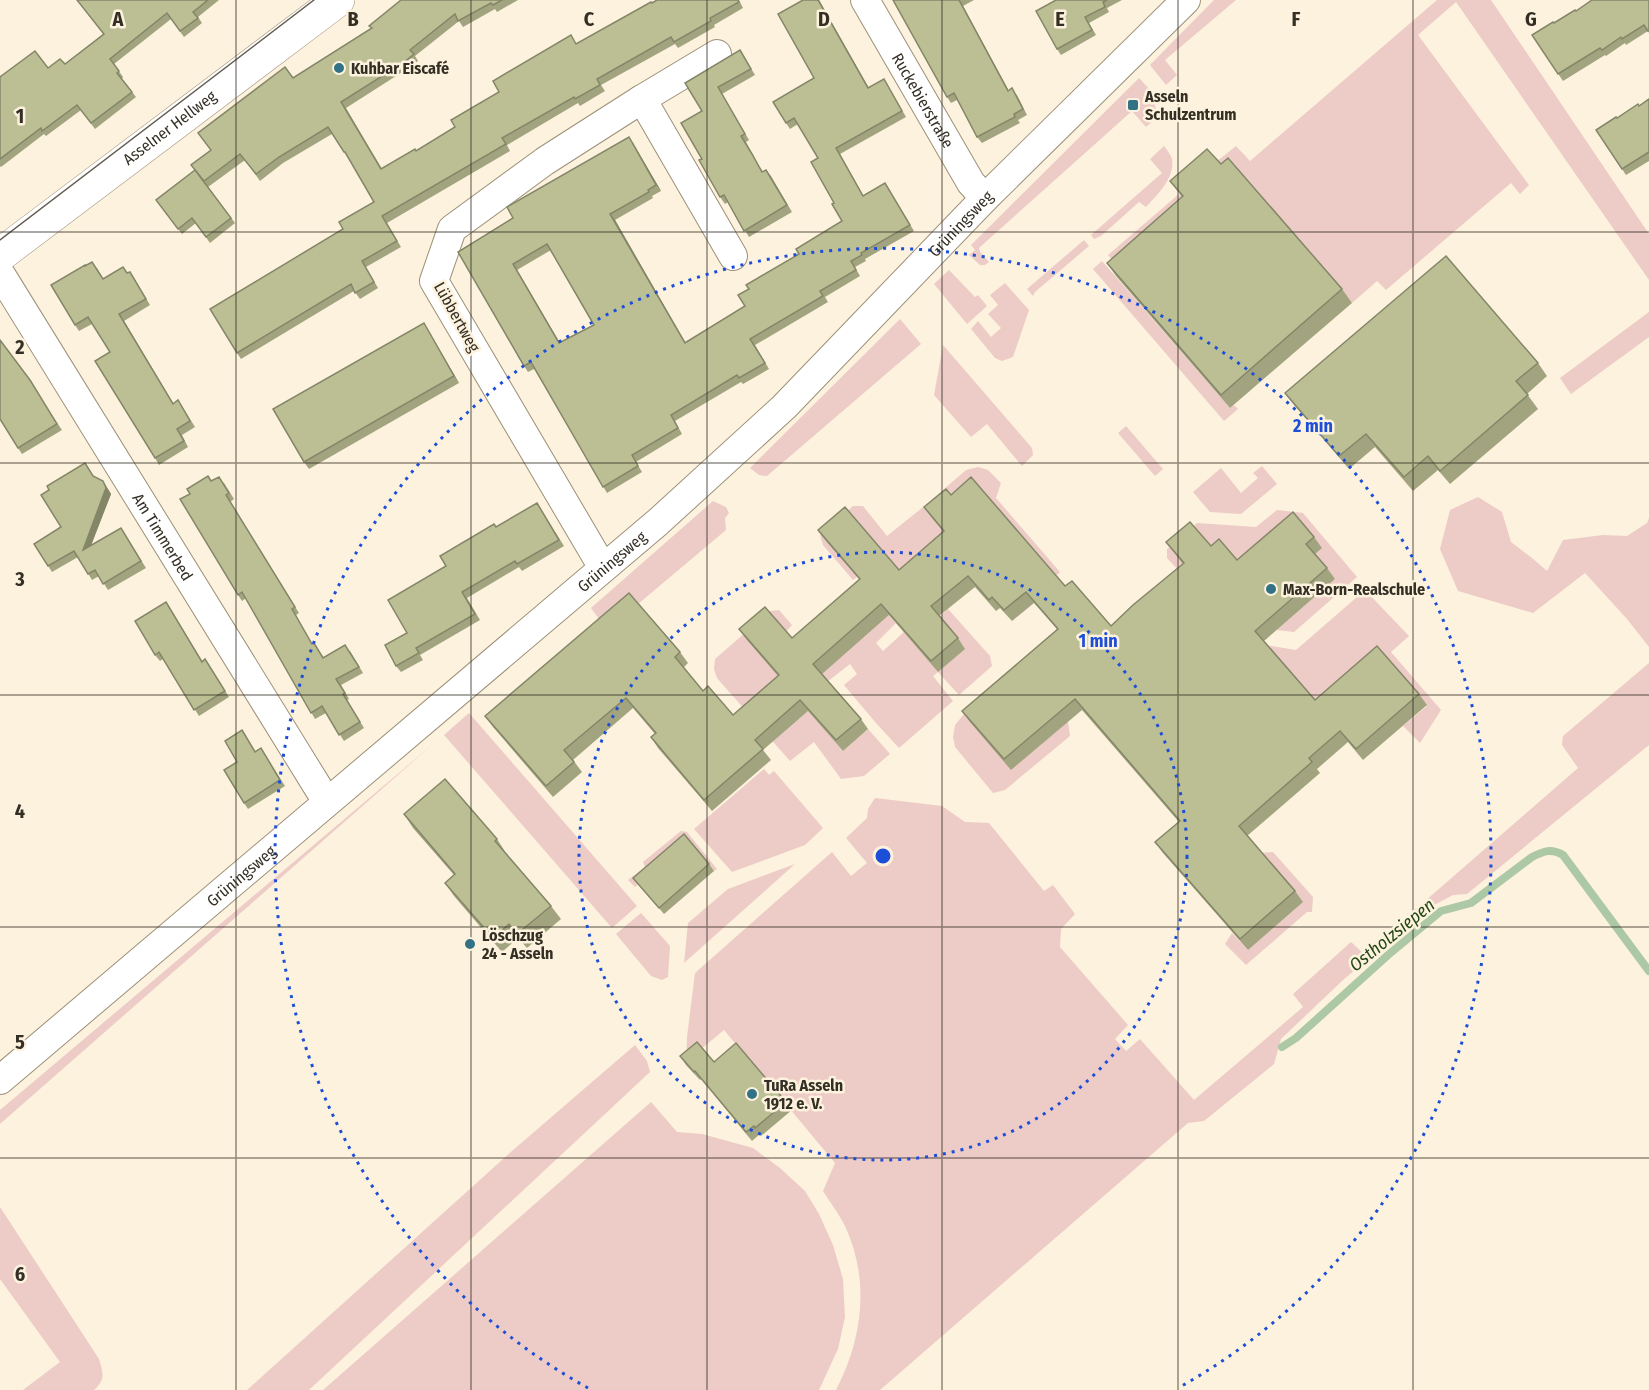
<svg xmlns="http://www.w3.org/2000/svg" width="1649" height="1390" font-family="'Fira Sans Condensed',sans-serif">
<rect width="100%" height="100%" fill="#fdf2de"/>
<g fill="#edcbc6">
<polygon points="1214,0 1236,0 1165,60 1177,75 1166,85 1150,65"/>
<polygon points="1437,0 1491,0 1649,234 1649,280 1456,2 1418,35 1529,185 1520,194 1511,183 1386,290 1377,281 1352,303 1238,171 1230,178 1216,162 1236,146 1250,161"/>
<polygon points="1139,78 1153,93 1157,117 1146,127 1132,111 979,248 980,252 989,262 985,265 980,265 969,255 975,250 971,245"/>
<path d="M1164 146C1167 150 1171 155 1172 159 1175 178 1158 194 1146 207L1139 202 1101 236 1094 239 1091 235 1162 173 1150 159Z"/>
<polygon points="1179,194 1193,209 1122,271 1108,255"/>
<polygon points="1084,240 1089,246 1035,292 1033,296 1027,289"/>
<polygon points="1102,261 1230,408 1234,405 1238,409 1224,421 1093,269"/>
<polygon points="949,270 975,297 978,295 987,306 967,324 934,284"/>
<polygon points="1005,283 1029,310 1013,357 1002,361 995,358 971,329 978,321 991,337 1001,328 988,314 998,305 990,295"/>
<polygon points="1649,312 1649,337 1571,394 1560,378"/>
<polygon points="900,319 921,344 767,476 759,475 750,468"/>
<polygon points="943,345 1032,448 1033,455 1022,466 987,424 971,437 934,395"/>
<polygon points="1126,426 1163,469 1155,476 1118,433"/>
<polygon points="1262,466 1277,484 1241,514 1210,512 1193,492 1221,468 1241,493 1258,478 1253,473"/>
<polygon points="978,467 988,470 1001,483 996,498 1060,572 1055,577 956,547 899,588 857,577 853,580 823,545 820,535 853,506 863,506 887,536 922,508 966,470"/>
<polygon points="1478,497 1502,512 1511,542 1532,558 1547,571 1563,540 1603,535 1627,536 1647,523 1649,518 1649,647 1627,619 1585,573 1533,613 1458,591 1440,549 1450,510"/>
<polygon points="713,501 726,507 729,513 725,518 726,530 619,620 599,619 591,608"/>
<polygon points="1277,510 1303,513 1357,577 1294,632 1276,630 1335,579 1245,571 1188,569 1181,573 1167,558 1167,549 1197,523 1256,527"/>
<polygon points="1365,590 1409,636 1391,652 1441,710 1420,743 1403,726 1427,706 1322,711 1266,645 1296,650"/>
<polygon points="948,609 990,656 992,666 959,695 938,672 933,676 953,701 899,748 876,723 844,685 857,674 850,664 827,682 821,674 889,615 896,623 876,643 883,651 904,632 938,672 939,617"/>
<polygon points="779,610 792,625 785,633 781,666 790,726 808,711 843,751 868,729 890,754 864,776 841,779 814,742 790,761 717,678 714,669 715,659 770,611"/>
<path d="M1649 663V745L1467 894 1453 895 1436 904 1412 922 1343 980 1281 1039 1274 1064 1204 1121 1188 1123 880 1390H836C863 1338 870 1280 845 1226 839 1214 830 1202 823 1191L835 1163 724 1030 694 1055 686 1065 687 1037 695 973 832 852 851 876 867 863 846 838 867 818 868 809 875 798 942 806 965 822 989 823 1044 891 1053 885 1075 914 1061 929 1060 947 1128 1025 1115 1039 1126 1051 1140 1039 1194 1100 1303 1007 1293 994 1351 942 1364 954 1578 768 1562 745 1563 736Z"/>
<polygon points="469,713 637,906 612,928 444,735"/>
<polygon points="964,714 1068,722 1070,736 1005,790 993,793 955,747 953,737 955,725"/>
<polygon points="432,745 0,1124 0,1110"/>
<polygon points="764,769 769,775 774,771 823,828 805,845 732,872 694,829"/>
<polygon points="681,831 687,832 717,869 714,871 689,842 635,887 628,880 645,867 643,862"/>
<polygon points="1273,852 1313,897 1312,912 1307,912 1246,965 1225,944 1232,933 1248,950 1261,853"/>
<polygon points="795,864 684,963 688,923 728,889"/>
<polygon points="641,913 670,946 668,977 662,980 651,976 616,934"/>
<polygon points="635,1045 647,1061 650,1072 309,1390 247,1390 512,1151"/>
<polygon points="651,1102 677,1132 702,1134 753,1148 780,1168 805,1191 819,1214 833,1245 843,1279 845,1317 838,1349 819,1390 323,1390"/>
<path d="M0 1207 99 1359C103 1373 106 1379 94 1390H23L60 1362 0 1279Z"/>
</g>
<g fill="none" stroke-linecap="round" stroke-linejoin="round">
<path stroke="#acc8a4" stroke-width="8" d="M1282 1047 1296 1038 1388 955 1441 911 1471 903 1532 857C1544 851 1551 848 1563 855L1649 971"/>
<g stroke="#9c9078" stroke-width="30">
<g id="street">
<path id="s1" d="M865 0 971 183 985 198"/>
<polyline points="642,99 733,256"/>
<path id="s2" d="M0 273 327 802"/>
<polyline points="603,568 434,281 452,229 545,161 642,99 717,54"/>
<path id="s3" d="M0 1080 658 522 784 407 985 198 1186 0"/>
</g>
</g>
<g stroke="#9c9078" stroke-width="34">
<g id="secondary">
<path id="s4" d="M0 255 338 0"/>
</g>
</g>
<use href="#street" stroke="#fff" stroke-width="28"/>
<use href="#secondary" stroke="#fff" stroke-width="33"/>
<polyline stroke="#645d51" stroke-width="1.5" points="0,240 314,0"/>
</g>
<g fill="#a2a47f" fill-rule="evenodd">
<polygon points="77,0 219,0 198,17 202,23 184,37 171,19 114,64 123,77 122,79 136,97 95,129 81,110 46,136 44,134 1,167 0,166 0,77 65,64 103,34"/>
<polygon points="401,0 518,0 497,12 495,9 463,27 459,21 415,56 418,61 407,69 346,108 382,169 416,151 455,127 499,92 577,44 652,3 739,0 743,8 714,25 715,27 678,48 675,44 601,85 605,91 580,106 578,103 507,145 510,151 387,223 401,247 366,267 378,288 360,299 354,291 241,359 237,353 343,229 374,202 349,159 344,152 332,134 283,163 260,181 245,160 208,187 235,223 210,243 196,223 182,234 156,200 195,170 211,150 293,78 372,28"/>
<path d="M803 0H819L869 88 884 79 906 117 840 154 863 196 885 183 914 231 865 259 866 261 855 267 860 276 825 297 828 302 755 345 769 369 743 384 741 382 675 421 682 434 636 462 642 472 607 493 534 369 528 372 524 366 458 252 633 143 661 191 652 196 653 198 615 220 685 342 745 306 749 289 799 254 842 221 834 203 818 158 798 124 790 129 786 123 814 78ZM551 250 594 325 560 343 517 270Z"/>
<polygon points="893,0 974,0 963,6 1009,91 1017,95 1027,115 1018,120 1020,123 982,143 977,137 957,100 951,103 947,97"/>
<polygon points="1056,0 1122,0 1107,8 1109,12 1089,23 1096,35 1061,55 1057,49"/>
<polygon points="1649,0 1649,33 1648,31 1626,45 1625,43 1606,56 1605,55 1563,81 1532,35 1576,11"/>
<polygon points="740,50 755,75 722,94 749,140 746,142 756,161 763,172 766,170 771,176 792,212 749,237 728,202 725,204 720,197 702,159 702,111"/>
<polygon points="1649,99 1649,161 1626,175 1596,130 1639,106"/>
<polygon points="1221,164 1342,289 1352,303 1230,408 1116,276 1107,263 1182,197 1170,181"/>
<polygon points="85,266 97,268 103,279 128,273 134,278 150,305 124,321 173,403 182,406 195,427 182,435 188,447 159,465 155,458 110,352 92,324 79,331 75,325"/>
<polygon points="424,323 459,383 309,469 304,462"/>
<polygon points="0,340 62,430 22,454 18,448"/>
<polygon points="1538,363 1547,376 1527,394 1538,409 1450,484 1438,470 1413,491 1375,447 1349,469 1295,406 1285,393"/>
<polygon points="94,477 103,481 111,494 91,545 121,528 146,568 108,590 99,576 92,580 78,557 52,572 34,544 61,527 49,490"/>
<polygon points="211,481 224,483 234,499 230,502 299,613 296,615 312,644 314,643 324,658 350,651 363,673 341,685 349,699 347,700 364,728 344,741 326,713 315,719 246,598 242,601 238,595"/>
<polygon points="951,495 1065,586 1111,626 1183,564 1166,542 1211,546 1237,560 1314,537 1322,548 1315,554 1327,568 1335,579 1264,641 1315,700 1419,694 1427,705 1363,760 1348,742 1317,769 1320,773 1247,836 1295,891 1303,902 1248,950 1163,853 1155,842 1179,822 1082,710 1011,770 970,722 962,711 1057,629 1034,603 1012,621 1000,608 996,611 975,587 939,616 958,638 965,649 938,672 889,615 822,674 861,719 868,729 843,751 808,711 763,750 771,760 712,811 658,748 651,737 655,734 633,708 573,760 582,772 553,797 493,727 485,716 680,652 688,663 683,668 703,691 733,715 778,676 747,640 739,629 792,638 859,579 826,541 818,530 899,570 943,531 932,518 924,507"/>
<polygon points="537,503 564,546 522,571 519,567 467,598 480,620 420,655 423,660 401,672 396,666 407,633 446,566 496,527"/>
<polygon points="170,609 202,661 205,659 229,697 199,716 163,659 160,661 155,655"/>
<polygon points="242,730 255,751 261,748 285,786 248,809 244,803 237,762"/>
<polygon points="404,814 497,839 506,853 551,906 561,919 527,948 518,938 502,952 454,896 445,883 454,875 413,828"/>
<polygon points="709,864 714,871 664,914 633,878"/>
<polygon points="680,1056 714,1062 786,1102 792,1110 761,1136 760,1134 752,1141 701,1079 700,1080 686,1065"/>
</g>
<g fill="#848668">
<polygon points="818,0 819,0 872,94 868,88"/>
<polygon points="959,0 963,6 1012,97 1008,91"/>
<polygon points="629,137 633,143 661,191 656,185"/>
<polygon points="836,148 840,154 867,202 863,196"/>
<polygon points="610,214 615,220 689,349 685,343"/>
<polygon points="513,264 517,270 563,349 559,343"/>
<polygon points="119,314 124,321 177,410 173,404"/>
<polygon points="424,323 428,330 459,383 454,376"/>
<polygon points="103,481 111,494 87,556 83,550"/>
</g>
<g fill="#bcbf94" stroke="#848668" stroke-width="1.5" fill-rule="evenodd">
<polygon points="77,0 208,0 193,12 198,18 180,31 167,13 110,59 119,71 117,73 132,92 91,123 77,105 42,131 41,128 0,159 0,77 35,51 48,68 60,59 65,64 104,34"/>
<polygon points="401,0 502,0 493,5 491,3 458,21 455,14 410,50 414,54 403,63 341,102 381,169 415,149 416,151 455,127 451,120 499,92 493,81 571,35 576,44 651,2 652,3 657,0 738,0 739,2 710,18 711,21 674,42 671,37 597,79 600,85 575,99 574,97 502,138 506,144 382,216 397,241 362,261 374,282 355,293 351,284 237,353 210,309 343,229 339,222 374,202 345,152 344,152 328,127 279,157 256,174 240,154 204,181 191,165 211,150 198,133 285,67 293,78 372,28 369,26"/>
<path d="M803 0H818L868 88 884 79 902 111 836 148 863 196 885 183 910 225 861 253 862 255 851 261 856 270 820 291 823 296 750 339 765 363 739 378 737 375 671 415 678 428 632 455 638 466 603 487 531 362 524 366 458 252 513 218 507 207 629 137 656 185 648 190 649 192 610 214 685 343 745 306 738 295 749 289 746 285 799 254 796 249 842 221 832 204 834 203 811 162 818 158 794 118 786 123 773 102 814 78 778 14ZM547 244 594 325 559 343 513 264Z"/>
<polygon points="893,0 959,0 1008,91 1012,88 1023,109 1014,114 1015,117 977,137 954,93 947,97"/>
<polygon points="1056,0 1107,0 1103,2 1105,7 1085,17 1092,30 1057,49 1036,11"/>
<polygon points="1592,0 1649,0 1649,30 1648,31 1644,25 1622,39 1621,37 1602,50 1600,48 1558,74 1532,35 1553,22 1554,23 1575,10 1576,11"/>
<polygon points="740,50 751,69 718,87 745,134 741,136 752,154 762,172 766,170 787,205 744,231 724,195 720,197 699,160 702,159 681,123 702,111 685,83"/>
<polygon points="1649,99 1649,152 1622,169 1596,130 1616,117 1617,118 1638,104 1639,106"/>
<polygon points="1207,149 1221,164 1228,158 1342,289 1221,395 1107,263 1183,196 1170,181"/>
<polygon points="195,170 231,218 206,237 192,218 178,229 156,200"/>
<polygon points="1446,256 1538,363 1516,381 1528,395 1440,471 1428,456 1404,477 1366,434 1339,456 1285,393"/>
<polygon points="92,262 103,279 123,267 127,273 130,272 146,299 119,314 173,404 178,400 190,421 177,429 184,441 155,458 95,361 110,352 88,317 75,325 51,285 85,265 85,266"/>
<polygon points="424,323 454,376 304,462 273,409"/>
<polygon points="0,340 30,380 57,424 18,448 0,419"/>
<polygon points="85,463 93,476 103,481 106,488 83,550 121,528 141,561 103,584 95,570 88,574 74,551 48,566 34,544 61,527 41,495 49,490 47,486"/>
<polygon points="208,476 211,481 219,477 229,493 226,495 295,607 292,609 312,644 314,643 323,658 345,645 359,667 336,679 345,693 343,694 360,722 339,735 322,706 311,713 242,592 238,595 180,499 190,494 187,489"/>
<polygon points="971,477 1065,586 1072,581 1111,626 1133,605 1184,563 1166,542 1190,522 1211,546 1219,539 1237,560 1293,512 1314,537 1306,544 1327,568 1255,631 1315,700 1377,646 1419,694 1356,749 1340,731 1309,758 1312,762 1239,826 1295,891 1240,939 1155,842 1180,821 1075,699 1004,759 962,711 1058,629 1026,592 1004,610 992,597 989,600 968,576 931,606 958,638 931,661 881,604 813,664 861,719 836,740 800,700 755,740 763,749 704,800 651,737 656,733 626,698 564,750 574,762 546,786 485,716 629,593 680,652 675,657 703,691 708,686 733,715 779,675 739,629 765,607 792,638 860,579 818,530 845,507 899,570 944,531 924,507 946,489 951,495"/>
<polygon points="537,503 559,540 517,564 515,561 462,592 475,614 416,648 419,653 396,666 385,645 407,633 388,600 446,566 440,556 494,524 496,527"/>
<polygon points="166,602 202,662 205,659 225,691 194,710 159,652 155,655 135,621"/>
<polygon points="242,730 255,752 261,748 280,780 244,803 224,770 237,762 225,741"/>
<polygon points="445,779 497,839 495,841 551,906 517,934 509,924 493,938 445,883 455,874 404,814"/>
<polygon points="684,834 709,864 659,908 633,878"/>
<polygon points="697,1042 714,1062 736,1043 786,1102 755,1128 754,1126 746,1132 695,1071 694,1072 680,1056"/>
</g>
<path fill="none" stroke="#342f25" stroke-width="1.5" stroke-opacity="0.55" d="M236 0V1390M471 0V1390M707 0V1390M942 0V1390M1178 0V1390M1413 0V1390M0 232H1649M0 463H1649M0 695H1649M0 927H1649M0 1158H1649"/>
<g fill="none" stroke="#1d4ed8" stroke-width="3" stroke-dasharray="3 6">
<circle cx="883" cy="856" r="304"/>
<path d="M588 1388A608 608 0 1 1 1178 1388"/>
</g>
<g fill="#327286" stroke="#fdf2de" stroke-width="2">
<circle cx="339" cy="68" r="6"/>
<rect x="1127" y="99" width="12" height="12" rx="3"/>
<circle cx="1271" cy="589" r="6"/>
<circle cx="470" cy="944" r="6"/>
<circle cx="752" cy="1094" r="6"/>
</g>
<g text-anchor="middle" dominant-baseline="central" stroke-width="5" stroke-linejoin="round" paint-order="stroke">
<g font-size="16" font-weight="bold" fill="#342f25" stroke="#fdf2de" text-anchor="start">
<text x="351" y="68">Kuhbar Eiscafé</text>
<text x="1145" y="96">Asseln<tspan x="1145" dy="18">Schulzentrum</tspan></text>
<text x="1283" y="589">Max-Born-Realschule</text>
<text x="482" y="935">Löschzug<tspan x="482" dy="18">24 - Asseln</tspan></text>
<text x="764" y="1085">TuRa Asseln<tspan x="764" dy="18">1912 e. V.</tspan></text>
</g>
<g font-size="16" fill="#342f25" stroke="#fdf2de">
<text stroke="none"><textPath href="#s1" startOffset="116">Ruckebierstraße</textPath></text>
<text stroke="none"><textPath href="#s4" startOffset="212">Asselner Hellweg</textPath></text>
<text stroke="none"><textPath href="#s3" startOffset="1288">Grüningsweg</textPath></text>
<text transform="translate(457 317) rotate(61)">Lübbertweg</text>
<text stroke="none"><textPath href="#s2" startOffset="310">Am Timmerbed</textPath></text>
<text stroke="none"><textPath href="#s3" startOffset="802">Grüningsweg</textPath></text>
<text stroke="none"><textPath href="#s3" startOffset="316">Grüningsweg</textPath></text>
</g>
<g font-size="18" font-style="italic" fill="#234715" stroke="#fdf2de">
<text transform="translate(1392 935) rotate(-39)">Ostholzsiepen</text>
</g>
</g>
<g font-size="20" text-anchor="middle" font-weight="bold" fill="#342f25" stroke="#fdf2de" stroke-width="5" stroke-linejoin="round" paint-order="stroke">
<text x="118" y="26">A</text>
<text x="353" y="26">B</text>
<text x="589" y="26">C</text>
<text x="824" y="26">D</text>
<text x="1060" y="26">E</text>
<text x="1296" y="26">F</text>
<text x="1531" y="26">G</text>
<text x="20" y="123">1</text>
<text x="20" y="354">2</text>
<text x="20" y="586">3</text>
<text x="20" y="818">4</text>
<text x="20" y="1049">5</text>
<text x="20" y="1281">6</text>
</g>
<circle cx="883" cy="856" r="9" fill="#1d4ed8" stroke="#fdf2de" stroke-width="3"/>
<g font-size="18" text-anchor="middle" font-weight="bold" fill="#1d4ed8" stroke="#fdf2de" stroke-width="5" stroke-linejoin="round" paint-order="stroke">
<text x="1313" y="432">2 min</text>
<text x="1098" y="647">1 min</text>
</g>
</svg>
